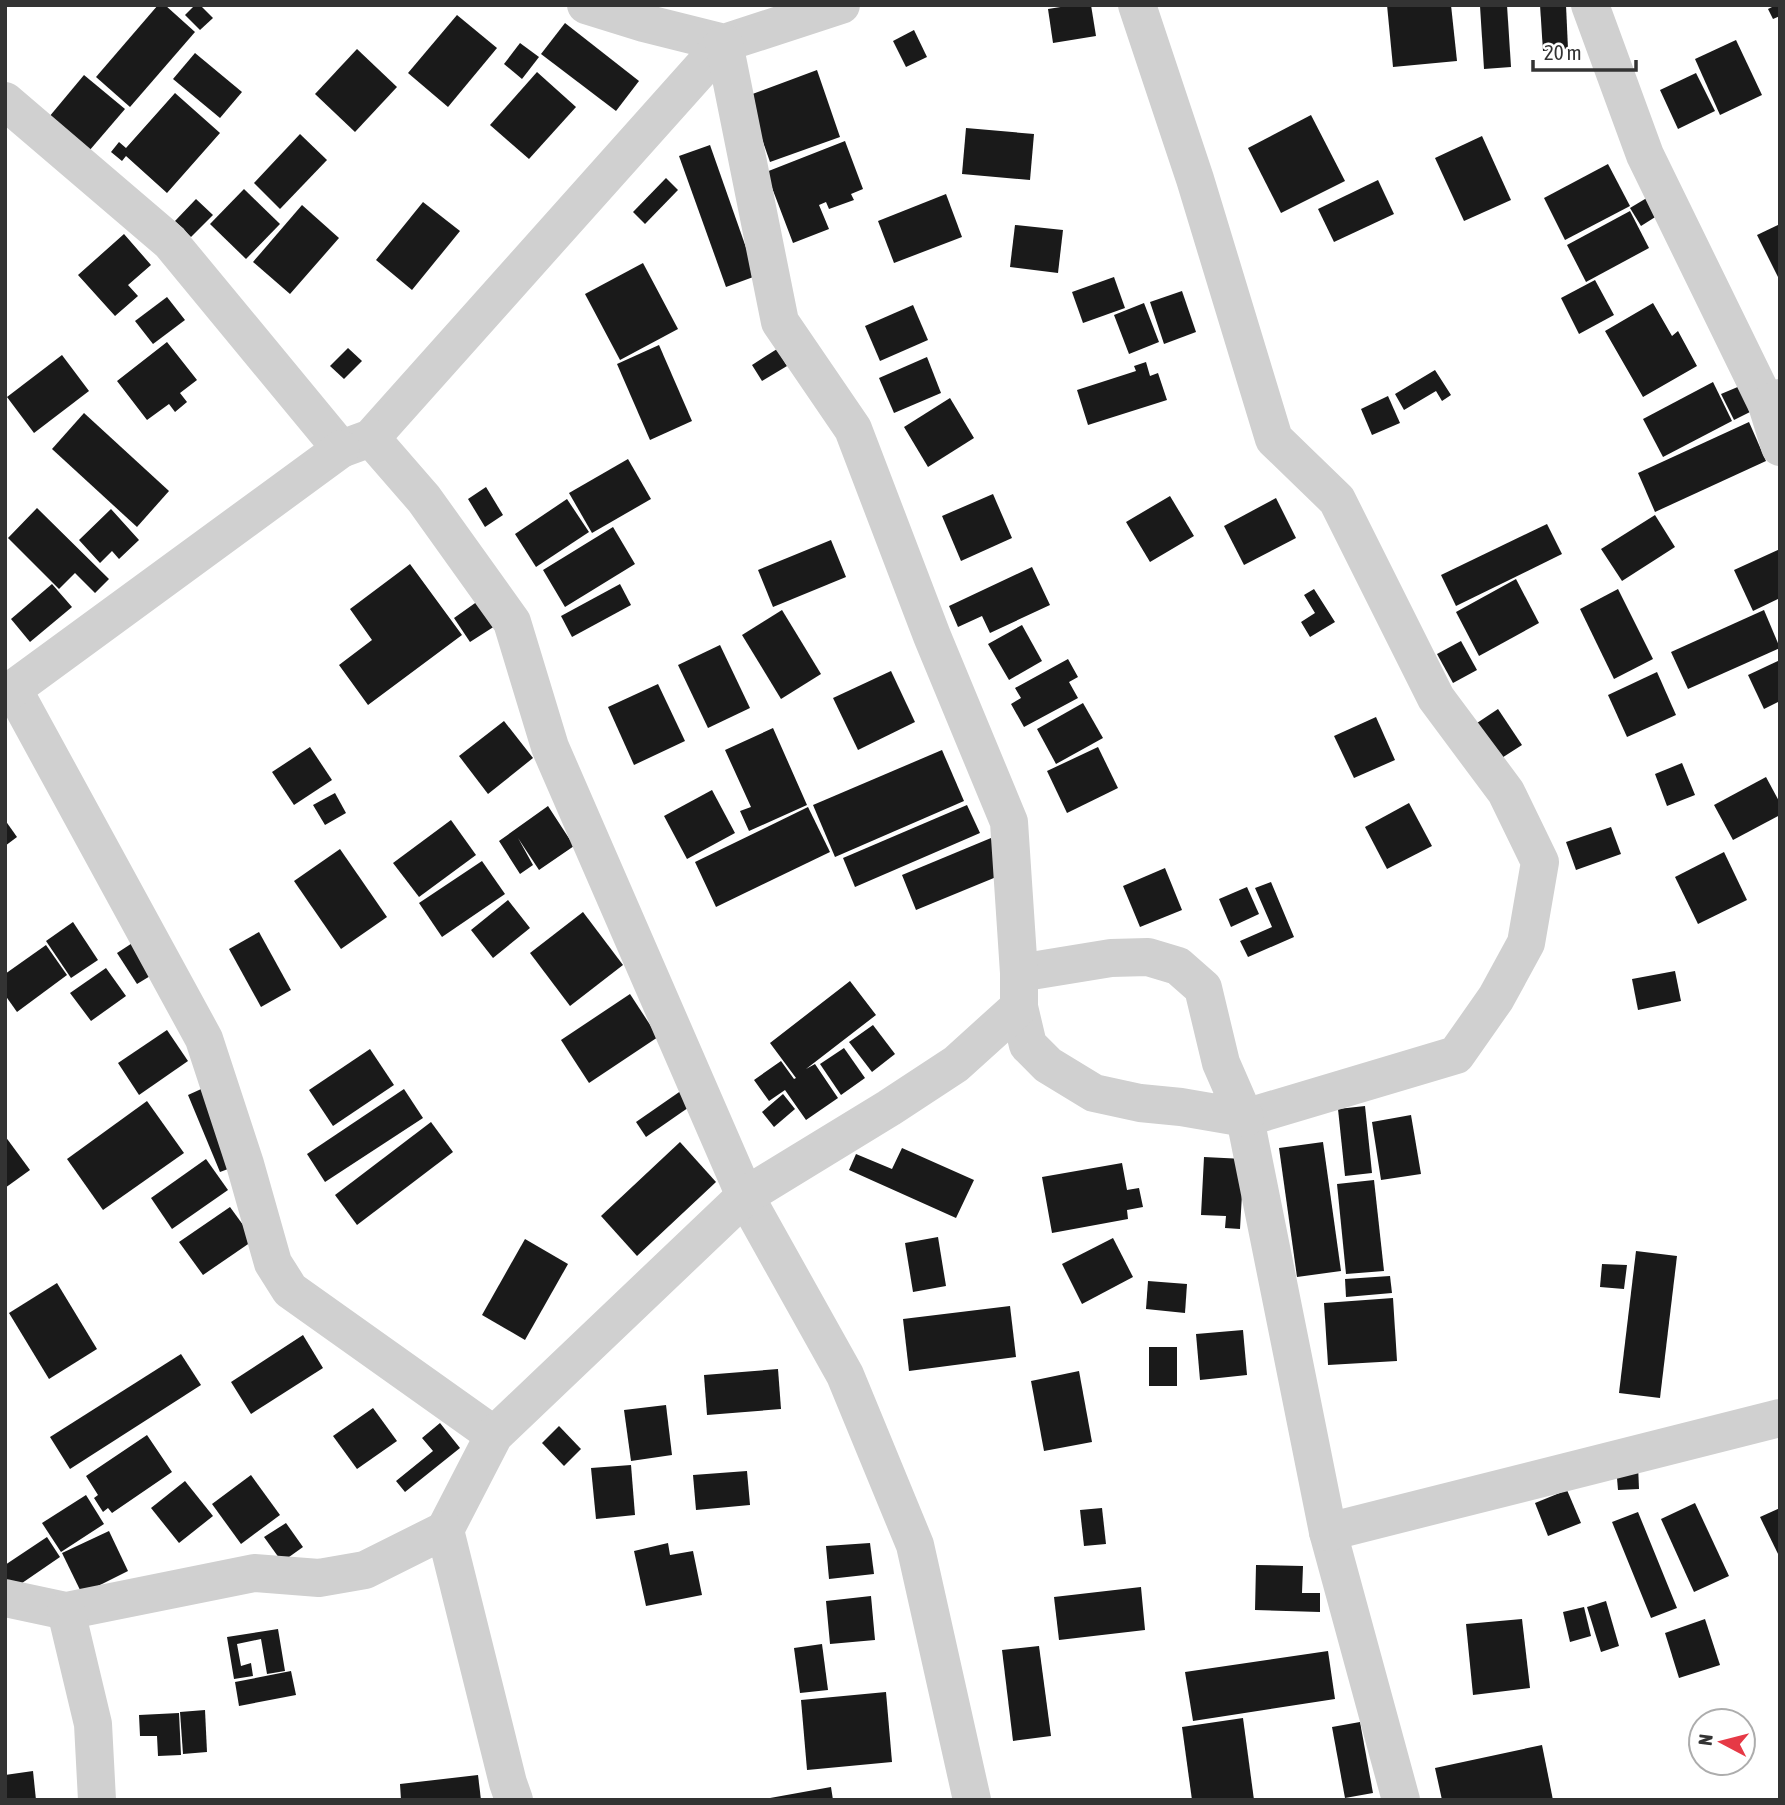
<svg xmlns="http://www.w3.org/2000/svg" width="1785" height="1805" font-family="'Asap Condensed',sans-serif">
<rect width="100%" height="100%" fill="#fff"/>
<g fill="#1a1a1a">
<polygon points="158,5 165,5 195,32 130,107 96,77"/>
<polygon points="195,5 200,5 213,18 200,30 185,15"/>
<polygon points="1073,5 1091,5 1096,36 1053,43 1048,9"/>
<polygon points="1387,5 1451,5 1457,61 1393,67"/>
<polygon points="1507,5 1511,67 1484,69 1480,6"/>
<polygon points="1540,5 1566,5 1568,49 1543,51"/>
<polygon points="1776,5 1780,5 1780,16 1773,19 1768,9"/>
<polygon points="457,15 497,48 448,107 408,73"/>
<polygon points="565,23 639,81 616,111 541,54"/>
<polygon points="914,30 927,57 906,67 893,41"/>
<polygon points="1736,40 1762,95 1720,115 1695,59"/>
<polygon points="520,43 539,57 522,79 504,64"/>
<polygon points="357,49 397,87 355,132 315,94"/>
<polygon points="195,53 242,92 220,118 173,79"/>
<polygon points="817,70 840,137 770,162 747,96"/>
<polygon points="537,72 576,107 529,159 490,125"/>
<polygon points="1696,73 1715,111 1678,129 1660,90"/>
<polygon points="84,75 125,109 89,151 49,117"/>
<polygon points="175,93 220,133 167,193 126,156 122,161 111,152 119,142 126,148"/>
<polygon points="1311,115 1345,181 1281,213 1248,148"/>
<polygon points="966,128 1034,134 1030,180 962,174"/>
<polygon points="300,134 327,160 280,209 254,183"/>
<polygon points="1482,136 1511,200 1464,221 1435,158"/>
<polygon points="845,141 863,189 851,194 854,200 829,209 826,202 819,205 829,229 793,243 766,172"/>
<polygon points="710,145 756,276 726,287 679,156"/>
<polygon points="1608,164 1630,206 1565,240 1544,198"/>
<polygon points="666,178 678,190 645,224 633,212"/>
<polygon points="1378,180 1394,214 1334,242 1318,209"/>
<polygon points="244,189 280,224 246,259 210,224"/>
<polygon points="946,194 962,237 894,263 878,221"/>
<polygon points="1650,196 1660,214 1641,226 1630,208"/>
<polygon points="196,199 213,215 191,237 175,221"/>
<polygon points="423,202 460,231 412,290 376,260"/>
<polygon points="302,205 339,238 290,294 253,262"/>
<polygon points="1630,211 1649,248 1586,282 1567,245"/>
<polygon points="1780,224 1780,281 1757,235"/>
<polygon points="1015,225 1063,230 1058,273 1010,267"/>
<polygon points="124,234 151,265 128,285 138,296 115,316 78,275"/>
<polygon points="643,263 678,329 620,360 585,294"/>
<polygon points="1114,277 1125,308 1083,323 1072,292"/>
<polygon points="1595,280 1614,315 1579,334 1561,298"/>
<polygon points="1182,291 1196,332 1164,344 1150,302"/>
<polygon points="167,297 185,320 153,344 135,321"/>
<polygon points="1144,303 1159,342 1129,354 1114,315"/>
<polygon points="1653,303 1672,336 1678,331 1697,366 1643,397 1605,331"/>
<polygon points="913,305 928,340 880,361 865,326"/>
<polygon points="167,342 197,380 180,393 187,402 175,412 169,404 147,420 117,381"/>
<polygon points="659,345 692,421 650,440 617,364"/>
<polygon points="348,348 362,361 344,379 330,366"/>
<polygon points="777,349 787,366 762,381 752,365"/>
<polygon points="62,355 89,391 34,433 7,397"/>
<polygon points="927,357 941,393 894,413 879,378"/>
<polygon points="1146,362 1150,376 1158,373 1167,400 1088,425 1077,390 1136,371 1134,366"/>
<polygon points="1435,370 1451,395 1442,401 1436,391 1404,410 1395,394"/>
<polygon points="1713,382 1732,421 1663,457 1643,419"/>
<polygon points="1740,386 1752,411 1734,420 1721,394"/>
<polygon points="1388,396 1400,423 1372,435 1361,409"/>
<polygon points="950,398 974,438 928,467 904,427"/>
<polygon points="84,413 169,491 137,527 52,449"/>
<polygon points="1749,422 1766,461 1655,512 1638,473"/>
<polygon points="628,459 651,499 592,533 569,493"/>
<polygon points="486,487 503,515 485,527 468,499"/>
<polygon points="993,494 1012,538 961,561 942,516"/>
<polygon points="1170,496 1194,536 1150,562 1126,522"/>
<polygon points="1276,498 1296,538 1244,565 1224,526"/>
<polygon points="567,499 589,532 536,567 515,534"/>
<polygon points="37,508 109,579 95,593 75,573 59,589 8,538"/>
<polygon points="111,509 139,540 119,559 112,551 100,563 79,540"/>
<polygon points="1655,515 1675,547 1622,581 1601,549"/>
<polygon points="1547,524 1562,554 1456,606 1441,575"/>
<polygon points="613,527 635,564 565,607 543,570"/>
<polygon points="831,540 846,577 773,607 758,570"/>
<polygon points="1780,549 1780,598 1753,611 1734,570"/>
<polygon points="410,564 462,635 368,705 339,665 372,640 350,609"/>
<polygon points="1032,567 1050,605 990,633 982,616 958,627 949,606"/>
<polygon points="1516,579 1539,623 1479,656 1456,612"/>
<polygon points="52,584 72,607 30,642 11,619"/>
<polygon points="620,584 631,605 572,637 561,616"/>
<polygon points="1314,589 1335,622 1310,637 1301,622 1315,613 1304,595"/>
<polygon points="1618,589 1653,659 1614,679 1580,609"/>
<polygon points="478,601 495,626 470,642 454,618"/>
<polygon points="782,610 821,674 781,699 742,635"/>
<polygon points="1764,610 1780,648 1688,689 1671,652"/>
<polygon points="1022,625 1042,661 1009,680 988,644"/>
<polygon points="1461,641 1477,670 1453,683 1437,654"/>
<polygon points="720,645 750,708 708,728 678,665"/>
<polygon points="1068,659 1078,677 1069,682 1078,698 1024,727 1011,704 1021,698 1015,688"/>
<polygon points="1780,660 1780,701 1764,709 1748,675"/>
<polygon points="891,671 915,722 858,750 833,698"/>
<polygon points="1657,672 1676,715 1627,737 1608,695"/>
<polygon points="658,684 685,741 634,765 608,707"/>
<polygon points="1083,703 1103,738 1056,764 1037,729"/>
<polygon points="1498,709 1522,745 1497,761 1474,725"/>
<polygon points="1376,717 1395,760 1354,778 1334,736"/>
<polygon points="504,721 533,758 488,794 459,756"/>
<polygon points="773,728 807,805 749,831 740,811 751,807 725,750"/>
<polygon points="310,747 332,780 294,805 272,772"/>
<polygon points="1098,747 1118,788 1067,813 1047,771"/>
<polygon points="942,750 964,801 835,857 813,805"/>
<polygon points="1682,763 1695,795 1667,806 1655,774"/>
<polygon points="1766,777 1780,803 1780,815 1733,840 1714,805"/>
<polygon points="712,790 735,833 687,859 664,816"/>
<polygon points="335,793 346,813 325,825 313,805"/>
<polygon points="1409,803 1432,846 1387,869 1365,827"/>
<polygon points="967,805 980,833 855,887 843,858"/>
<polygon points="548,806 574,846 539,870 518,838 533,865 520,874 499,841"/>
<polygon points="808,807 830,852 716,907 695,862"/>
<polygon points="5,820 17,837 5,846"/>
<polygon points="451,820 476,855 419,897 393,863"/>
<polygon points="1611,827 1621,854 1576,870 1566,842"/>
<polygon points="991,838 1006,873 916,910 902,875"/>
<polygon points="340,849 387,917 341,949 294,881"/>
<polygon points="1724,852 1747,900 1698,924 1675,877"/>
<polygon points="482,861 505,894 442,937 419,903"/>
<polygon points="1165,868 1182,910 1140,927 1123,886"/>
<polygon points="1271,882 1294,937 1248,957 1240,941 1272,927 1255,888"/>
<polygon points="1247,887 1259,914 1231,927 1219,899"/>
<polygon points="508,900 530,928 493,958 471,930"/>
<polygon points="583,912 623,965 570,1006 530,953"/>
<polygon points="73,922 98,960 71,978 46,941"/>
<polygon points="259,932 291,990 261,1007 229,949"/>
<polygon points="140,938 160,970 137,984 117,953"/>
<polygon points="46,945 67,975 17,1012 5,995 5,974"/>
<polygon points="106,968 126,996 91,1021 70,993"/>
<polygon points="1675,971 1681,1001 1638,1010 1632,979"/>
<polygon points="850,981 876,1015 806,1069 815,1064 838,1098 806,1120 785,1090 769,1101 754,1080 781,1061 794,1079 796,1078 770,1043"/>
<polygon points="630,994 658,1037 589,1083 561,1040"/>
<polygon points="873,1025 895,1054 872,1072 849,1042"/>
<polygon points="167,1030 188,1061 139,1095 118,1063"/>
<polygon points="844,1048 865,1078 841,1095 820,1064"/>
<polygon points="370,1049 394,1085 333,1126 309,1090"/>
<polygon points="210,1085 244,1163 220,1172 188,1095"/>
<polygon points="685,1088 695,1103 646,1137 636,1122"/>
<polygon points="404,1089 423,1118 325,1182 307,1154"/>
<polygon points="783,1094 795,1109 774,1127 762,1112"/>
<polygon points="147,1101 184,1153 103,1210 67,1159"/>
<polygon points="1365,1106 1372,1173 1345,1176 1338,1109"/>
<polygon points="1411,1115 1421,1174 1381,1180 1372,1122"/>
<polygon points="431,1122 453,1152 357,1225 335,1195"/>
<polygon points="5,1136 30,1170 5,1188"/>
<polygon points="680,1142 716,1182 637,1256 601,1216"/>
<polygon points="1323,1142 1341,1271 1297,1277 1279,1148"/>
<polygon points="902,1148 974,1180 956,1218 849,1170 856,1154 892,1169"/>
<polygon points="1204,1157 1244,1159 1240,1229 1225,1228 1226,1216 1201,1215"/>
<polygon points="206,1159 228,1190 172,1229 151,1198"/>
<polygon points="1122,1163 1127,1190 1139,1188 1143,1207 1127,1210 1128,1219 1052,1233 1042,1177"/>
<polygon points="1374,1180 1384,1271 1346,1274 1337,1184"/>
<polygon points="230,1207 254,1240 203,1275 179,1242"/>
<polygon points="938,1237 946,1286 913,1292 905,1243"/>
<polygon points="1113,1238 1133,1277 1082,1304 1062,1264"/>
<polygon points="525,1239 568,1264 525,1340 482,1315"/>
<polygon points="1636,1251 1677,1256 1660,1398 1619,1393"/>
<polygon points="1602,1264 1627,1265 1624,1289 1600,1287"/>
<polygon points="1390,1276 1392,1293 1346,1297 1345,1279"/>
<polygon points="1148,1281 1187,1284 1185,1313 1146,1309"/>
<polygon points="57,1283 97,1349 49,1379 9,1313"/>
<polygon points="1393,1298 1397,1361 1328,1365 1324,1303"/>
<polygon points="1010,1306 1016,1357 909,1371 903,1319"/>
<polygon points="1243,1330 1247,1375 1200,1380 1196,1334"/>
<polygon points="303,1335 323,1368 251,1414 231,1382"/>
<rect x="1149" y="1347" width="28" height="39"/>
<polygon points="181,1354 201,1385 70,1469 50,1437"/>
<polygon points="778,1369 781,1409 707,1415 704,1375"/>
<polygon points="1079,1371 1092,1442 1044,1451 1031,1381"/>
<polygon points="666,1405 672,1455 631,1461 624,1410"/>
<polygon points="373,1408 397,1441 357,1469 333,1436"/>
<polygon points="440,1423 460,1448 405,1492 396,1481 433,1451 422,1438"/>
<polygon points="559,1426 581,1449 564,1466 542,1443"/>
<polygon points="147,1435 172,1472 112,1513 108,1508 103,1512 94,1498 98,1495 86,1476"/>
<polygon points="631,1465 635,1515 596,1519 591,1468"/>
<polygon points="1638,1465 1639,1489 1618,1490 1616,1466"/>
<polygon points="747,1471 750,1505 696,1510 693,1475"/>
<polygon points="251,1475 280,1515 241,1544 212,1504"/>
<polygon points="185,1481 213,1516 179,1543 151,1508"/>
<polygon points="1567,1490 1581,1523 1548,1536 1535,1503"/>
<polygon points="86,1495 104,1524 61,1552 42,1523"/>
<polygon points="1695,1503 1729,1576 1694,1592 1661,1519"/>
<polygon points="1102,1508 1106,1544 1084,1546 1080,1510"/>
<polygon points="1780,1508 1780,1558 1760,1517"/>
<polygon points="1638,1512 1677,1608 1651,1618 1612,1522"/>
<polygon points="286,1523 303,1547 282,1562 264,1537"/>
<polygon points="109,1531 128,1571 82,1594 62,1553"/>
<polygon points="47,1537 60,1557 9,1592 5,1586 5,1565"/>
<polygon points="668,1543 670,1555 693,1551 702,1595 646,1606 634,1551"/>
<polygon points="870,1543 874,1574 829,1579 826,1546"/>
<polygon points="1256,1565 1303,1566 1302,1593 1320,1593 1320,1612 1255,1610"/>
<polygon points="1141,1587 1145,1630 1059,1640 1054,1597"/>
<polygon points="871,1596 875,1640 830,1644 826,1601"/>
<polygon points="1606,1601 1619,1646 1601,1652 1587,1607"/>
<polygon points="1584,1607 1591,1636 1570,1642 1563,1612"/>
<polygon points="1522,1619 1530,1688 1473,1695 1466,1624"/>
<polygon points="1705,1619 1720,1665 1679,1678 1665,1633"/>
<polygon points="278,1629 285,1671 267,1674 261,1639 237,1644 241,1666 251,1663 253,1676 234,1679 227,1637"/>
<polygon points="822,1644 828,1690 800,1693 794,1648"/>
<polygon points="1039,1646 1051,1736 1013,1741 1002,1650"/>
<polygon points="1328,1651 1335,1699 1193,1721 1185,1672"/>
<polygon points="291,1671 296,1695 239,1706 235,1682"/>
<polygon points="886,1692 892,1762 807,1770 801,1700"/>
<polygon points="205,1710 207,1752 183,1754 180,1712"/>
<polygon points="179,1713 181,1755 158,1756 157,1736 140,1736 139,1715"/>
<polygon points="1243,1718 1254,1800 1192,1800 1182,1727"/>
<polygon points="1360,1722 1373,1793 1345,1798 1332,1727"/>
<polygon points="1542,1745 1553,1800 1442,1800 1435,1768"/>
<polygon points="33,1771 36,1800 5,1800 5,1775"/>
<polygon points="478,1775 481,1800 401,1800 400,1784"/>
<polygon points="831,1787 833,1800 770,1800 770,1798"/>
</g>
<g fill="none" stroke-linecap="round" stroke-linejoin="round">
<g stroke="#d0d0d0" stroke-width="38">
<polyline points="586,5 644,23 724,43 841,5"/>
<polyline points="1137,5 1195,179 1274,439 1337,500 1436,698 1506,792 1540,862 1526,943 1496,998 1456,1055 1245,1118 1328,1532 1401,1800"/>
<polyline points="1590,5 1645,155 1767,405"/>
<polyline points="5,101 170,242 341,449 371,438 724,43"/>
<polyline points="1780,398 1767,405 1780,447"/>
<polyline points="371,438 424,499 512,622 550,747 745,1196 845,1375 915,1545 972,1800"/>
<polyline points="13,689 204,1039 245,1164 273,1263 290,1290 494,1435"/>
<polyline points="5,695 341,449"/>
<polyline points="1019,1007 1028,1045 1048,1065 1094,1093 1140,1103 1181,1107 1245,1118 1221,1063 1203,988 1178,966 1148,957 1111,958 1019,973"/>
<polyline points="445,1530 494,1435 745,1196 889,1108 956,1064 1019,1007 1019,973 1009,822 932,636 853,429 780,322 724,43"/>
<polyline points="1328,1532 1780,1418"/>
<polyline points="5,1598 66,1611 254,1573 319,1578 365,1570 445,1530 508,1783 514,1800"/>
<polyline points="66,1611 93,1724 97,1800"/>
</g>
</g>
<rect width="1785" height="1805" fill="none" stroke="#333333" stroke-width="14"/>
<g transform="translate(1722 1742) rotate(277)"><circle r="33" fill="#ffffff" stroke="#adadad" stroke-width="2"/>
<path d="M0-5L12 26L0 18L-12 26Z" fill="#e63946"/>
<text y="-10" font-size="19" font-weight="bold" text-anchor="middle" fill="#333333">N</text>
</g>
<path d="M1533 60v10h103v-10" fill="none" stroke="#333333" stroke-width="3.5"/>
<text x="1544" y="60" font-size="21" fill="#333333" stroke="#ffffff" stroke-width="5" paint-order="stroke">20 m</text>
</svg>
